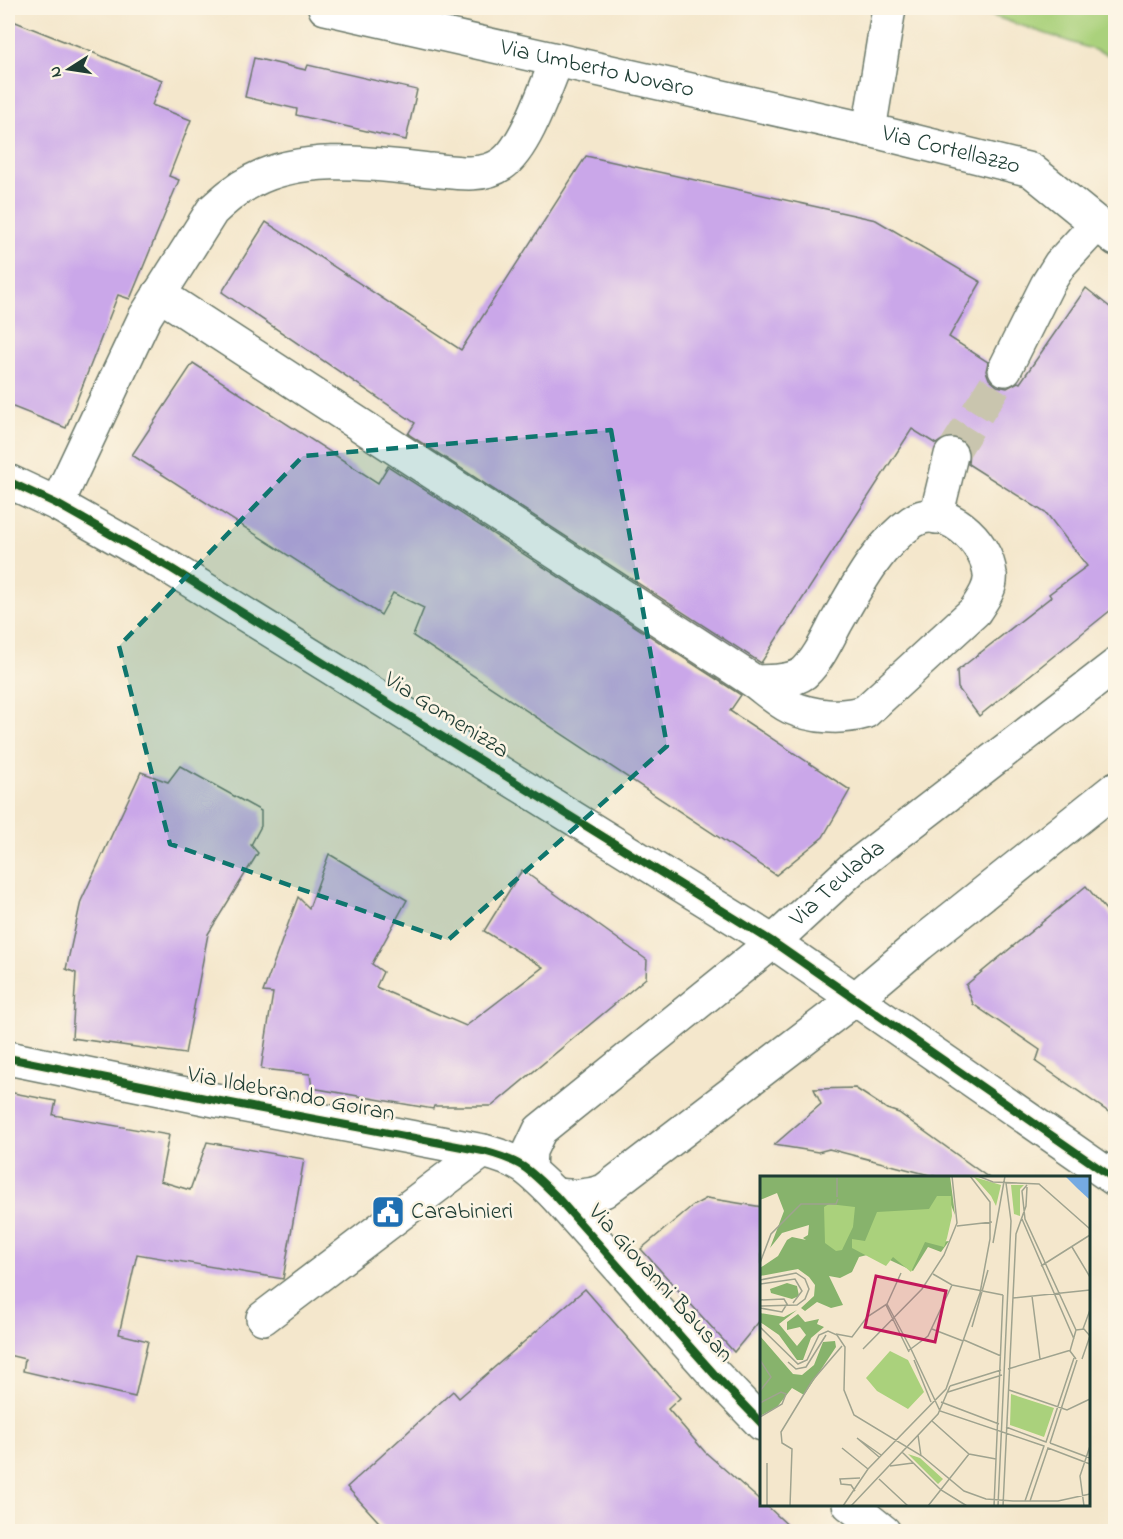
<svg xmlns="http://www.w3.org/2000/svg" width="1123" height="1539" font-family="'Indie Flower',sans-serif">
<rect width="100%" height="100%" fill="#fcf5e5"/>
<filter id="ink" filterUnits="userSpaceOnUse"><feTurbulence type="fractalNoise" baseFrequency=".0167" numOctaves="2"/><feDisplacementMap in="SourceGraphic" scale="12" xChannelSelector="R" yChannelSelector="G"/><feConvolveMatrix kernelMatrix="1 2 1 2 8 2 1 2 1" color-interpolation-filters="sRGB"/></filter>
<filter id="wash" filterUnits="userSpaceOnUse"><feTurbulence type="fractalNoise" baseFrequency=".008" numOctaves="4" result="noise"/><feDisplacementMap in="SourceGraphic" scale="24" xChannelSelector="R" yChannelSelector="G"/><feGaussianBlur stdDeviation="1.35" result="paint"/><feColorMatrix in="noise" values="0 0 0 0 0 0 0 0 0 0 0 0 0 0 0 0 0 1.4 0 .05"/><feComposite in="paint" operator="in"/></filter>
<g filter="url(#wash)">
<rect width="100%" height="100%" fill="#f4e7cc"/>
<polygon fill="#aad17c" stroke="#648758" stroke-width="1.5" points="969,8 1115,8 1115,57"/>
<g id="blocks">
<g fill="#caa7e9">
<polygon points="8,19 162,80 152,105 191,120 169,176 179,180 130,299 118,295 66,428 8,405"/>
<polygon points="254,58 306,70 308,65 417,90 406,140 296,115 297,109 245,97"/>
<polygon points="586,156 876,220 981,282 949,337 988,362 986,371 989,379 997,386 1007,388 1018,382 1020,383 1086,288 1116,312 1116,606 979,716 958,688 957,671 1051,597 1049,594 1087,566 1047,514 968,464 969,450 963,441 956,437 946,437 936,444 912,429 761,663 408,434 415,423 222,292 266,222 461,350"/>
<polygon points="193,363 378,483 388,466 741,695 730,711 850,790 823,837 776,875 413,636 424,608 393,593 381,615 132,455"/>
<polygon points="180,766 261,811 261,826 251,845 258,853 208,934 185,1054 72,1038 76,973 66,969 81,901 141,772 168,782"/>
<polygon points="329,854 407,900 372,964 383,972 376,987 466,1026 543,967 484,931 522,870 647,960 646,978 492,1106 434,1106 433,1109 312,1088 310,1074 261,1069 273,993 263,992 298,897 309,908"/>
<polygon points="1086,886 1116,922 1116,1117 1036,1062 1040,1050 973,1004 966,985"/>
<polygon points="855,1088 887,1109 899,1113 989,1178 941,1178 829,1149 818,1152 774,1145 821,1104 814,1089"/>
<polygon points="8,1092 56,1101 53,1115 169,1135 160,1181 190,1190 207,1142 304,1159 283,1279 137,1254 119,1334 148,1341 135,1397 23,1371 25,1359 8,1355"/>
<polygon points="707,1198 762,1207 762,1318 734,1352 641,1249 692,1206"/>
<polygon points="585,1289 680,1398 668,1409 705,1452 762,1502 762,1504 765,1504 795,1532 388,1532 347,1487 453,1391 459,1398"/>
</g>
</g>
</g>
<g filter="url(#ink)">
<use href="#blocks" fill-opacity="0" stroke="#6a7869" stroke-width="1.5"/>
<g fill="none" stroke-linecap="round" stroke-linejoin="round">
<polyline stroke="#c9c5ae" stroke-width="33" stroke-dasharray="33 16" stroke-linecap="butt" points="951,455 1005,369"/>
<g stroke="#6a7869" stroke-width="36">
<g id="minor">
<path id="s1" d="M325 8 869 130 1031 170 1116 239"/>
<polyline points="869,130 889,8"/>
<path d="M159 294 755 682C766 690 778 701 790 707 813 717 841 719 865 712L975 611C982 600 992 588 990 574 987 542 944 500 912 522 878 545 856 588 836 623 827 640 818 660 804 673 792 682 769 682 755 682"/>
<polyline points="1005,369 1047,285 1060,264 1097,224"/>
<polyline points="8,481 57,504 172,569 773,942 1116,1180"/>
<path d="M57 504 145 317 212 211C224 200 236 189 252 181 305 153 374 164 431 170 454 172 482 178 502 164 526 148 546 86 557 60"/>
<polyline points="936,517 951,455"/>
<path d="M8 1058 215 1100 483 1151C521 1161 528 1168 555 1195L715 1375 762 1424"/>
<path id="s2" d="M529 1169 530 1151 540 1130 773 942 853 868 1116 665"/>
<path d="M555 1195C573 1197 587 1197 604 1191L855 999 920 944 1116 788"/>
<polyline points="263,1318 483,1151"/>
<polyline points="849,1504 884,1532"/>
</g>
</g>
<use href="#minor" stroke="#fff" stroke-width="33"/>
<g stroke="#fcf5e5" stroke-width="11">
<g id="cycleway">
<polyline points="8,481 57,504 172,569 773,942 1116,1180"/>
<path d="M8 1058 215 1100 483 1151C521 1161 528 1168 555 1195L715 1375 762 1424"/>
</g>
</g>
<use href="#cycleway" stroke="#1b5e20" stroke-width="8"/>
</g>
</g>
<path fill="#0f766e" fill-opacity="0.2" stroke="#0f766e" stroke-width="4.5" stroke-dasharray="12 8" stroke-linejoin="round" d="M611 430 667 746 448 940 170 844 119 646 303 456Z"/>
<defs>
<g id="civic-square" transform="scale(1.725)"><rect x="-9" y="-9" width="18" height="18" rx="4" fill="#1f6fb2" stroke="#fcf5e5"/><path d="M-.6-6.5H3V-4.5H.6V-3L4-1V1h2V6H-6V1h2V-1L-.6-3ZM-1.2 2.5V6h2.4V2.5Z" fill="#fff"/></g>
</defs>
<g fill-rule="evenodd">
<use href="#civic-square" x="388" y="1212"/>
</g>
<g text-anchor="middle" dominant-baseline="central" stroke-width="5" stroke-linejoin="round" paint-order="stroke">
<g font-size="24" fill="#1f3d34" stroke="#fcf5e5">
<text stroke="none"><textPath href="#s1" startOffset="279">Via Umberto Novaro</textPath></text>
<text stroke="none"><textPath href="#s1" startOffset="642">Via Cortellazzo</textPath></text>
<text transform="translate(446 716) rotate(32)">Via Gomenizza</text>
<text stroke="none"><textPath href="#s2" startOffset="428">Via Teulada</textPath></text>
<text transform="translate(291 1095) rotate(11)">Via Ildebrando Goiran</text>
<text transform="translate(660 1284) rotate(48)">Via Giovanni Bausan</text>
</g>
<g font-size="24" fill="#1f3d34" stroke="#fcf5e5" text-anchor="start">
<text x="411" y="1212">Carabinieri</text>
</g>
</g>
<g transform="translate(760 1176)">
<rect width="330" height="330" fill="#f4e7cc"/>
<path d="M214 1 241 9 236 30 231 20ZM251 9H264L260 13V40L254 38Z" fill="#aad17c"/>
<path d="M0 0H190L195 39 191 29 181 66 189 65 181 76 168 71 153 95 115 77 99 81 92 96 80 102 69 100 83 129 71 132 57 126 45 135 41 132 54 120 55 109 49 101 38 93 0 100V92L18 80 27 64 32 61 46 64 43 62 48 59 49 49 22 57 10 72 24 35 17 17 0 24ZM27 107 37 110 39 120 32 123 11 117 10 113ZM37 134 19 148 37 170 46 159 40 151 27 154V146L38 138 45 146 59 143 57 148 64 151 51 162 43 184H37L19 159 0 146V137L24 141ZM0 160 33 198 42 199 54 189 63 166 75 165 76 171 44 219 32 212 17 231 0 240Z" fill="#87b36c"/>
<path d="M177 20H191L192 40 187 62 184 71 165 66 151 96 133 81 126 90 92 72V63L105 65 117 36 169 33ZM69 28 95 31 93 51 82 74 76 75 65 67 64 31ZM130 175 148 184 164 216 148 233 117 215 106 202ZM251 218 294 232 284 261 250 249ZM148 278 160 282 183 303 178 308Z" fill="#aad17c"/>
<path d="M305 0H330V24L317 12Z" fill="#75aae2"/>
<path fill="none" stroke="#9fa38f" stroke-width="1.5" d="M218 0 233 6 279 8 330 53M77 2V21M267 9 262 15 265 43 316 154M262 43 314 163M197 50 232 46M233 67 245 0M312 71 330 101M0 87 11 58 41 28H76L78 23M281 90 330 59M173 98 192 109 243 119M0 104 36 97 45 103 49 113 45 123 37 129 0 130M0 108 35 103 42 115 33 127M272 120 280 183M253 122 330 114M0 124 24 123 27 128 22 136 0 132M127 128 151 173M126 129 149 176M0 151 38 188 47 184 59 159 68 155 77 159 85 171 84 214 94 239 162 280 204 315 226 323 253 325H298L330 318M212 151 228 94M172 153 203 165M323 153 330 134M316 154 324 153 330 160 322 183M316 154 310 175 316 183M76 158 92 161 107 141 127 128 141 97M204 164 241 180M103 173 162 113 184 79 197 47 192 0M151 173 180 235 284 270 265 325M148 175 168 160 192 109M0 184 11 201 0 215M154 184 171 226M28 186 36 193 46 191 66 159M248 193 311 174M190 210 241 194M249 214 307 234 330 223M188 216 242 199M181 226 239 248M0 227 21 216 26 218 22 228 0 241M172 245 209 278 236 283M246 251 286 266 314 182M158 259 161 280M290 267 317 184M290 267 330 282M82 272 108 293M142 276 181 314 207 330M119 281 97 262 121 279M7 287V330M130 290 153 287M119 303 148 330M95 315 91 309 81 308 80 303 100 302M270 325 288 272 330 288M30 330 32 273 22 267 21 256 52 205 82 170M83 330 108 293 186 213 220 117 230 63V26L210 0M91 330 178 238 190 210M168 330 209 278M234 330 243 119M238 330 251 45 246 7M243 330 256 58 266 30 267 11M324 330 320 300 330 270"/>
<path fill="#c2185b" fill-opacity="0.15" stroke="#c2185b" stroke-width="3" d="M116 100 186 115 175 166 105 151Z"/>
<rect width="330" height="330" fill="none" stroke="#1f3d34" stroke-width="3"/>
</g>
<rect width="1123" height="1539" fill="none" stroke="#fcf5e5" stroke-width="30"/>
<g transform="translate(69 69) rotate(258)" stroke="#fcf5e5" stroke-width="4.5" paint-order="stroke">
<path d="M0-4.5L10 22L0 15L-10 22Z" fill="#1f3d34"/>
<text y="-9" font-size="16" font-weight="bold" text-anchor="middle" fill="#1f3d34">N</text>
</g>
</svg>
